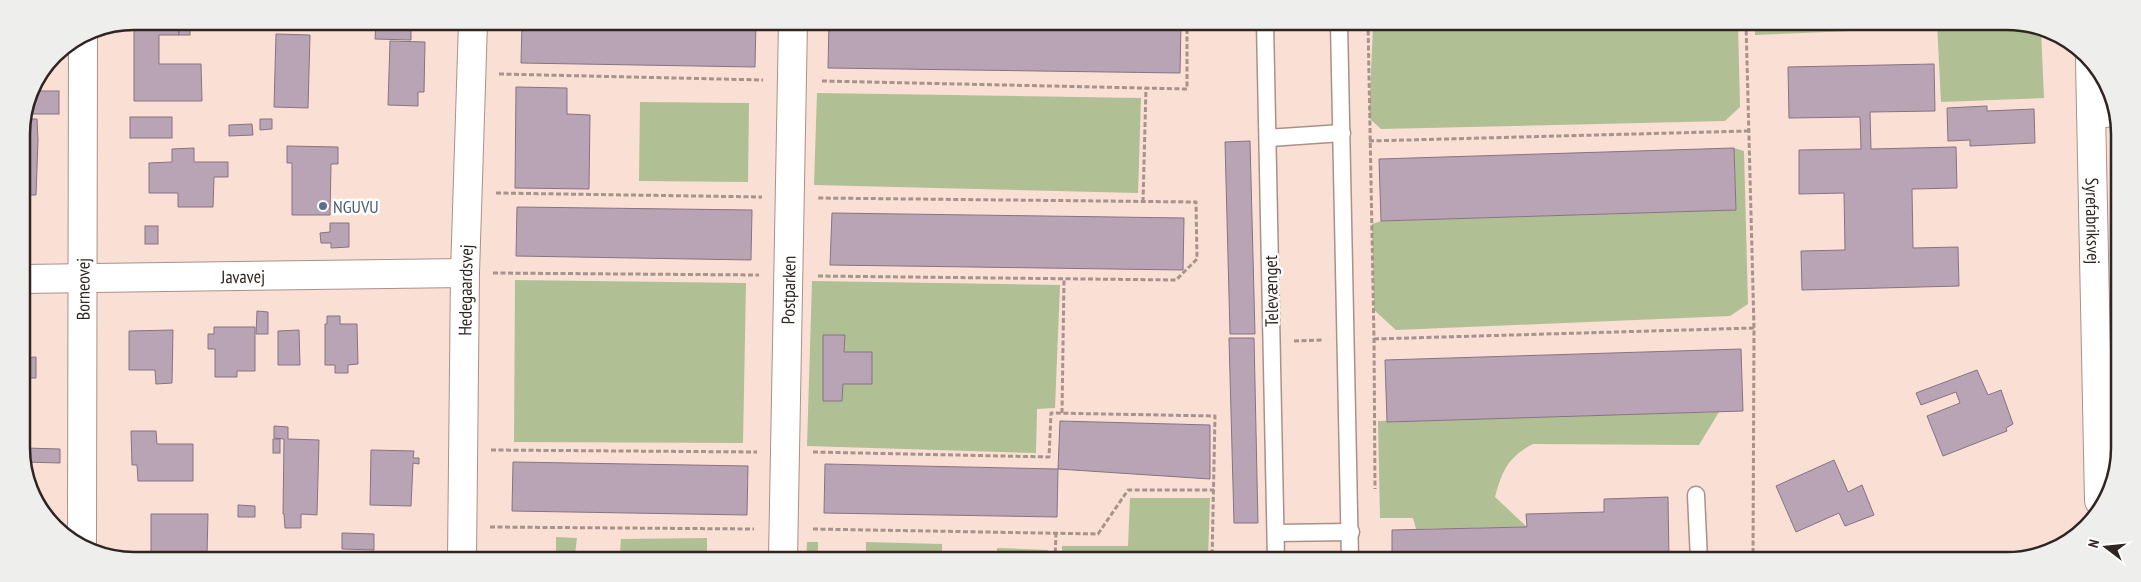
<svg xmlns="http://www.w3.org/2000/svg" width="2141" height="582" font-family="'PT Sans Narrow',sans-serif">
<rect width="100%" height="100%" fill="#fadfd5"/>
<g fill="#b0c094">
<polygon points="1450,23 1738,23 1740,107 1725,121 1381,129 1369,118 1373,25"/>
<polygon points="1755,23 1876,23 1876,30 1755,35"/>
<polygon points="1937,23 2029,23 2041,30 2044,98 1941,102"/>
<polygon points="817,93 1141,98 1138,193 814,185"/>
<polygon points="640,102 749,103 748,182 639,181"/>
<polygon points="1734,148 1744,151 1748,304 1730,316 1396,330 1374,310 1372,224 1381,221 1736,210"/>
<polygon points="515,280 746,283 743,443 514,442"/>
<polygon points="812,281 1060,285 1055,408 1037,409 1036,453 807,446"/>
<path d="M1719 412 1699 445 1533 444C1508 457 1502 471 1495 497L1527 527 1416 529 1413 518H1380L1378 421Z"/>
<polygon points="1130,498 1210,498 1208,560 1062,560 1062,546 1128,546"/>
<polygon points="556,537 577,538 575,554 620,553 621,539 707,538 707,554 742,552 742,559 556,559"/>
<polygon points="807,542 818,542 818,554 866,554 866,542 942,544 942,559 806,559"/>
<polygon points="997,548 1048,550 1047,560 997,559"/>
</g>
<g fill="#b9a4b5" stroke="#867383">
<polygon points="134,21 179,21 179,35 159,35 159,64 201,64 202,101 134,101"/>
<rect x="179" y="21" width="11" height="14"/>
<polygon points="522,22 756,22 755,67 521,63"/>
<polygon points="829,22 1181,22 1180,73 828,68"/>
<polygon points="376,23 411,24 411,40 375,39"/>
<polygon points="1373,23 1450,23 1373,25"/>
<polygon points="276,34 310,35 308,108 274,107"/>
<polygon points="390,41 425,42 424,92 418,92 418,106 388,105"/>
<polygon points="1934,64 1935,111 1870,112 1871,149 1956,147 1957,188 1912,189 1913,248 1958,247 1959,286 1802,290 1801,251 1845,250 1844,193 1799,194 1799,150 1861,149 1860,117 1789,118 1788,67"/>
<polygon points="516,87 567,88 567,114 590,115 589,189 515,188"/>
<rect x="32" y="91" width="27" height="23"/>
<polygon points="1987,106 1987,111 2034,109 2035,143 1970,146 1970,140 1948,141 1947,108"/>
<rect x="130" y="117" width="42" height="21"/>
<polygon points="23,119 37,119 38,140 36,195 22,195 21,127"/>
<polygon points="260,119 272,119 272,129 260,130"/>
<polygon points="252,124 253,135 229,136 229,125"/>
<polygon points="1250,141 1255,334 1230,334 1225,142"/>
<polygon points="287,146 338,147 338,164 331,164 330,215 292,215 292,163 287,163"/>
<polygon points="194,148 194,162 228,162 228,177 214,177 213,207 178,207 178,193 149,193 149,163 172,162 172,149"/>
<polygon points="1734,148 1736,210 1381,221 1379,159"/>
<polygon points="517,207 752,210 751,260 516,256"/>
<polygon points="832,213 1184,218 1183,270 830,265"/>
<polygon points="330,223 349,223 349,247 331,248 331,243 321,243 320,233 330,232"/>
<rect x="145" y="226" width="13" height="18"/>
<polygon points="257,311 268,312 268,334 256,334"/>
<polygon points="327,316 340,316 340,324 357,324 358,364 348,365 348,373 335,373 335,365 325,365 325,324 327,324"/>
<polygon points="214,327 255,327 255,371 237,371 237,377 215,377 215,349 208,349 208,334 214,334"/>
<polygon points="173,330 172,383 156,384 155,370 129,370 129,331"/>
<polygon points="299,330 300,365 278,365 278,331"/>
<polygon points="823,335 845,335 844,352 872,352 872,384 843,384 842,401 823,401"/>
<polygon points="1229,338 1254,338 1258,523 1234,523"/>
<polygon points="1741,349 1743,411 1387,422 1385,360"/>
<polygon points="36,357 36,378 23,378 23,358"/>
<polygon points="1977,370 1988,395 2001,390 2013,424 2006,428 2007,431 1943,456 1927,416 1960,403 1956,392 1921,405 1916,393"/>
<polygon points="1060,421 1210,425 1210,479 1058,469"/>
<polygon points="274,426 288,427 288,439 319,440 317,515 301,514 301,528 285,528 284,514 283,514 284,439 274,438"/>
<polygon points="131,431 156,431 157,444 193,444 193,481 138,481 137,465 132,465"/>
<rect x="273" y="439" width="7" height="14"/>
<polygon points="25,448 60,449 60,463 25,462"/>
<polygon points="371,450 414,451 413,458 419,458 419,464 413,463 411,506 370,505"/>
<polygon points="1834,460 1848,492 1862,485 1874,515 1845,526 1839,513 1796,532 1776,486"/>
<polygon points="513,462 748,466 747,515 512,511"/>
<polygon points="825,464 1058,469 1057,517 824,513"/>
<polygon points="1668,497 1669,560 1392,560 1392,530 1527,527 1526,514 1604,512 1604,499"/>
<polygon points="238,505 255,506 255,517 238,517"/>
<polygon points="151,514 208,514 207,554 210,554 211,557 229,556 229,559 151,556"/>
<polygon points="342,533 374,534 374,550 342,549"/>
</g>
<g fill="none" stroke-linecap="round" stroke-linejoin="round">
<g stroke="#aa9188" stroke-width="19">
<g id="service">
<polyline points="1265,23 1276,560"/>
<polyline points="1339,23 1350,560"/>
<polyline points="1268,138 1342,133"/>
<polyline points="1696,495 1699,560"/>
<polyline points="1276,533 1351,532"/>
</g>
</g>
<g stroke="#aa9188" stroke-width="30">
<g id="minor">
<path id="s1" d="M2090 60 2099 501"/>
<polyline points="2091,114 2117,112"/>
<path id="s2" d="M22 279 465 273"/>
<path id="s3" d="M82 543 83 35"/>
<path id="s4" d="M462 559 465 273 473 22"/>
<path id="s5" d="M783 559 793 22"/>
</g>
</g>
<g stroke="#a7938c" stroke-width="3" stroke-dasharray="5 2.5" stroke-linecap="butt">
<polyline points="1368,23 1374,339 1375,489"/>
<polyline points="1746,23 1754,328 1753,560"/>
<polyline points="499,74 763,80"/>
<polyline points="822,81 1187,89 1187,22"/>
<polyline points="1369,141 1748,131"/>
<polyline points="496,193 762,197"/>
<polyline points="1143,202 1146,88"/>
<polyline points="493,273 759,275"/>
<polyline points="818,276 1176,280 1197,259 1196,202 818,198"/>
<polyline points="1374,339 1754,328"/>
<polyline points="1294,341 1323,340"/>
<polyline points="1062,413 1064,279"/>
<polyline points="491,450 757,452"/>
<polyline points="813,452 1049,457 1051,413 1215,416 1212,560"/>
<polyline points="490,527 754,529"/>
<polyline points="813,529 1098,534 1128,490 1214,490"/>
<polyline points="1055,560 1056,533"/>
</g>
<use href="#service" stroke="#fff" stroke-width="16"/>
<use href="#minor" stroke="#fff" stroke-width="28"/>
</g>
<circle fill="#5c6f8a" stroke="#fff" stroke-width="2" cx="323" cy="206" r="5"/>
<g text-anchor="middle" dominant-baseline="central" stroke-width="5" stroke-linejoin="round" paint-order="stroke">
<g font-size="18" fill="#4e5e75" stroke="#fff" text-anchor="start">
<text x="333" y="206">NGUVU</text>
</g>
<g font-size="18" fill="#2f2622" stroke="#fff">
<text stroke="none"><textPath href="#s1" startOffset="161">Syrefabriksvej</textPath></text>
<text stroke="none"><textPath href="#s2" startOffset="221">Javavej</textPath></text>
<text stroke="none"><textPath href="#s3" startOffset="254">Borneovej</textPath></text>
<text stroke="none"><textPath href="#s4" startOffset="269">Hedegaardsvej</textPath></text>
<text stroke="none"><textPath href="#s5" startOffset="269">Postparken</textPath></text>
<text transform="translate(1271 291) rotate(-91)">Televænget</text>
</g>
</g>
<path d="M0 0H2141V582H0ZM134 30H2007A104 104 0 0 1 2111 134V448A104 104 0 0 1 2007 552H134A104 104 0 0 1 30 448V134A104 104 0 0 1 134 30Z" fill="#eeeeed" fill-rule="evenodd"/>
<path fill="none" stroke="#2f2622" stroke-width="2.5" d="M134 30H2007A104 104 0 0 1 2111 134V448A104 104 0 0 1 2007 552H134A104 104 0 0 1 30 448V134A104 104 0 0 1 134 30Z"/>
<g transform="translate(2106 547) rotate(286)" stroke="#ffffff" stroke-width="4" paint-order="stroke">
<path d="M0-4L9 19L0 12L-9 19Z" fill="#2f2622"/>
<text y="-8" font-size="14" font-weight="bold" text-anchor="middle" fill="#2f2622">N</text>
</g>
</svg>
